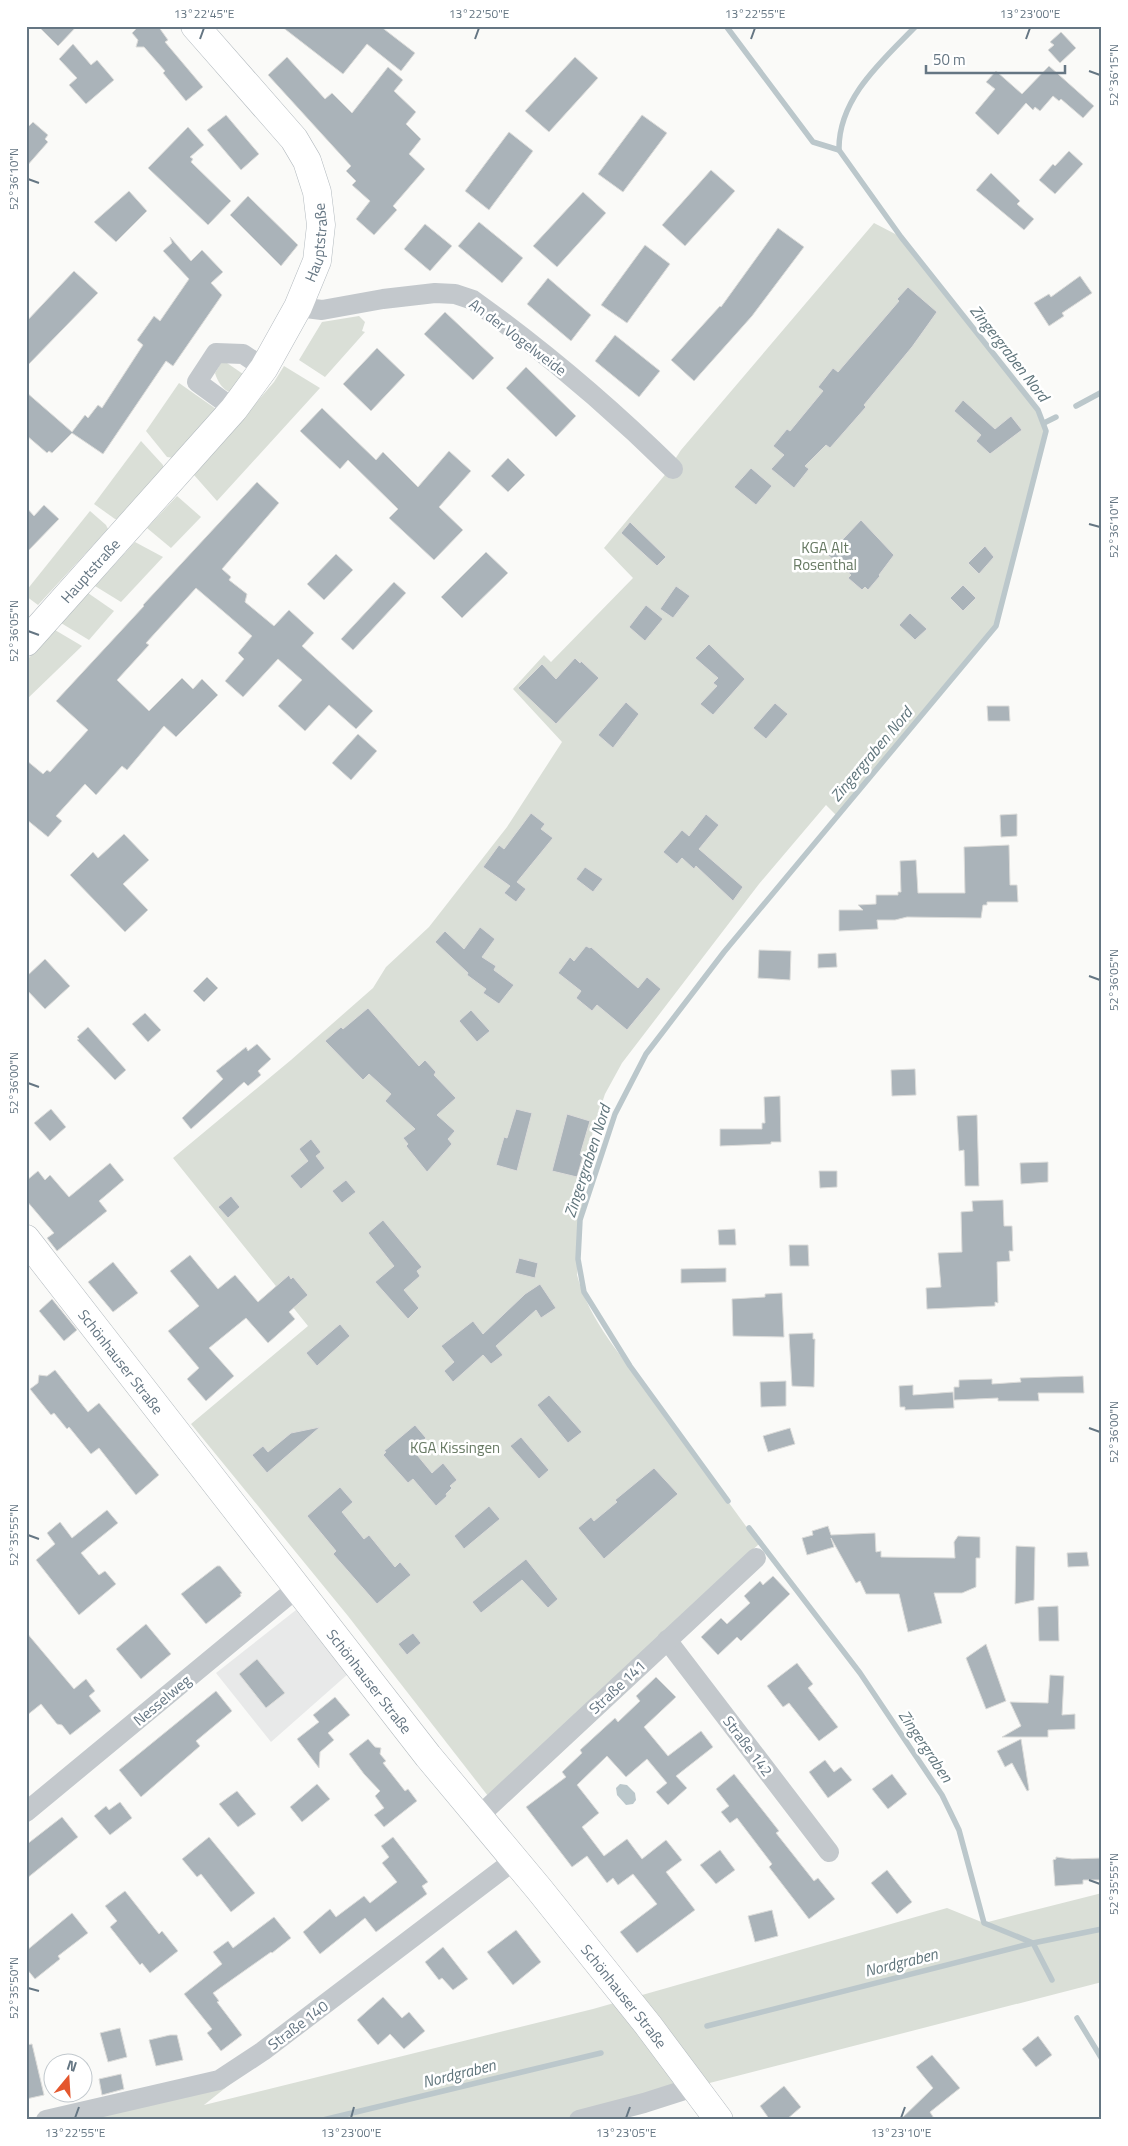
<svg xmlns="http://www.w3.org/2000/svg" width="1128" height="2146" font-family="'Titillium Web',sans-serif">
<rect width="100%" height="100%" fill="#fafaf8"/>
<polygon fill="#e8e9e9" points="296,1610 348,1674 271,1742 216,1673"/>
<g fill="#dadfd7">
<path d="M874 223 901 237 1038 410 1046 431 996 626 837 816 826 805 759 884 622 1063 605 1094 593 1130 588 1158 577 1275C589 1321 624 1359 652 1397 688 1446 723 1495 759 1544L488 1796 348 1616 191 1424 308 1326 173 1158 291 1060 373 988 386 967 429 927 507 827 562 742 513 689 544 655 551 662 633 578 604 548 664 476 681 450Z"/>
<polygon points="359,316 365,322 362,331 365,332 325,377 299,360 322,322"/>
<path d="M221 363H227L243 374 231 393C223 390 217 381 215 373Z"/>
<polygon points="284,366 320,388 217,501 194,475 274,382"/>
<polygon points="179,383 216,409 174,458 167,457 146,431"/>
<polygon points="141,441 163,465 163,468 118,519 115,519 94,504"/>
<polygon points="177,496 201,517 171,548 147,528"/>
<polygon points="90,511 106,525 108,529 38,605 26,596 26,591"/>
<polygon points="135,542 163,557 121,602 95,586"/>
<polygon points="88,593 114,611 89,640 61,623"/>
<polygon points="55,630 82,646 26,700 26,661"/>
<polygon points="1102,1893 1102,1982 694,2087 560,2120 72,2120 234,2081 204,2105 593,2009 947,1908 984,1923"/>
</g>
<polygon fill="#bbc7cb" points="620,1784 627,1785 635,1793 636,1800 633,1804 626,1805 617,1795 616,1788"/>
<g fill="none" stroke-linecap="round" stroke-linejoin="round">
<g stroke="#bbc7cb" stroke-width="5.5">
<polyline points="726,26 813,142 839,150"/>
<polyline points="1076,406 1102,392"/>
<polyline points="1044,423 1056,417"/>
<path d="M728 1501 630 1366 584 1292 578 1259 580 1220 615 1114 646 1054 724 952 996 626 1046 431 1038 410 901 237 839 150C838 98 883 60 916 26"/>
<polyline points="749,1528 860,1673 942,1795 959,1830 984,1923 1033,1943 1052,1980"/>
<polyline points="1077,2018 1102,2059"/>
<polyline points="707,2026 1033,1943 1102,1929"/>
<polyline points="323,2120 601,2053"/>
</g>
</g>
<g fill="#aab3b9" stroke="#dcdcda">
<polygon points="38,26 77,26 58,46"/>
<polygon points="139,26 158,26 168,40 165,42 203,87 186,101 163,73 165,71 144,47 136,47 138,40 132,33"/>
<polygon points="281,26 380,26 415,53 401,71 367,44 343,74"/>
<polygon points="1061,32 1076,48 1060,63 1048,50 1054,45 1050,42"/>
<polygon points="73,44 91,65 97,60 114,80 86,104 69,85 77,78 59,59"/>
<polygon points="287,57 325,99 332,93 352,113 388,67 403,80 394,91 416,112 406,124 421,139 409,154 425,169 393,206 397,210 374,235 356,219 370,201 352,185 356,181 346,171 351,166 268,75"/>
<polygon points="575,57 598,78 549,132 525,111"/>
<polygon points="1049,66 1094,106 1083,118 1061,99 1059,101 1053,96 1040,111 1035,107 1033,110 1026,103 998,135 975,113 995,89 986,82 996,71 1022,94"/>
<polygon points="226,115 259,154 241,170 207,130"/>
<polygon points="642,115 667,133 623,192 598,174"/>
<polygon points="33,122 48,135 45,139 48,142 26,167 26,129"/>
<polygon points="188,127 204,145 190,157 193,159 191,162 231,201 208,225 148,168"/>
<polygon points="509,132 533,151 489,210 465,191"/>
<polygon points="1069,151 1083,164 1055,194 1039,180 1053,164 1055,166"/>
<polygon points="711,170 735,191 685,246 662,225"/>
<polygon points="991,173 1020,201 1017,204 1034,219 1024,230 976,190"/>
<polygon points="129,191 147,211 116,242 94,222"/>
<polygon points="583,192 606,213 557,267 533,246"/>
<polygon points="248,196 298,245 281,266 230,215"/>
<polygon points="479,222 523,258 502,283 458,246"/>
<polygon points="425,224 452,246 430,271 404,249"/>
<polygon points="778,228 804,247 752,316 694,381 671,360 720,306 721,307"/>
<polygon points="170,237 191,261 202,250 223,272 211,283 222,295 173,366 166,361 103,454 72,433 52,453 49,451 47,453 26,435 26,392 72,432 85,415 88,418 98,405 102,408 143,345 137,340 154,316 160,321 189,279 163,251 172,243"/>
<polygon points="645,245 670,264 627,323 601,305"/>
<polygon points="74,271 98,293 26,367 26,322"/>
<polygon points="1080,276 1092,293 1062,313 1064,316 1049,326 1034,303 1049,294 1051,297"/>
<polygon points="548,278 591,315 571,341 527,304"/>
<polygon points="908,287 937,312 912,347 864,405 866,407 830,448 826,445 805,466 809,469 794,488 771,469 784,455 773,446 787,429 790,431 823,391 818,387 833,368 838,372 899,301 897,299"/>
<polygon points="445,312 494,358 473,380 424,334"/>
<polygon points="615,335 660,371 639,397 595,361"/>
<polygon points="377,348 405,375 371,411 343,384"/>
<polygon points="526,367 576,416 556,437 506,388"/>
<polygon points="963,400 995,429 1011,416 1022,430 990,454 976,441 981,435 954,411"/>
<polygon points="322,408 376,460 383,452 418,487 449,451 471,471 439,507 463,530 434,560 389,518 398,509 348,460 340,469 300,431"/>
<polygon points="508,458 525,475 508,492 491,476"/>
<polygon points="751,468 772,486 756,505 734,487"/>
<polygon points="257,482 279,503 222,569 231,577 229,580 247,594 245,602 274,626 289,610 314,633 302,646 373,711 356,729 329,705 305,731 278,706 302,680 278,659 243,697 225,681 244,659 238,653 252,636 196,588 146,643 149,645 117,680 149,711 182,678 193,689 202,679 218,695 176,737 164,726 127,770 122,766 96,795 85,784 56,816 62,821 48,837 26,819 26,760 43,774 47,770 50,772 88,730 56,701 144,606 143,605"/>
<polygon points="44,505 59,519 26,553 26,507 34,516"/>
<polygon points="861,520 894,555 879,575 880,576 868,590 865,587 862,590 848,578 851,575 828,555"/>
<polygon points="630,522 666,557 657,566 621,533"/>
<polygon points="985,546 994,557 979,574 968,563"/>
<polygon points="486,552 508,573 462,618 441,597"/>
<polygon points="336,554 353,570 324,600 307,584"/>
<polygon points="394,582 406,593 353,650 341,639"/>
<polygon points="963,585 976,598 963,611 950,598"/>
<polygon points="676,586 690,596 673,618 660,609"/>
<polygon points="646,605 663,619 645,641 629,627"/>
<polygon points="910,613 927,629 915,640 899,625"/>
<polygon points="709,644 745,679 713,715 700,704 717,686 713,683 718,678 695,658"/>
<polygon points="575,658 580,663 581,661 599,678 556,724 518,688 542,664 556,679"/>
<polygon points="626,702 639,714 613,748 598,735"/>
<polygon points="775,703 788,714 766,739 753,728"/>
<polygon points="987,706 1009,706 1010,721 988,721"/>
<polygon points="358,734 377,751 351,780 332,763"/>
<polygon points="531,813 545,824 541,829 553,838 517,882 526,889 516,902 504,893 510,886 483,867 499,845 504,849"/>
<polygon points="706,814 719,825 699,849 743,887 733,901 696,866 694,869 682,858 677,864 663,852 682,830 689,836"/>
<polygon points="1017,814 1017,836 1001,837 1000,815"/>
<polygon points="124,834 149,860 123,884 148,910 125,932 70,875 93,852 98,858"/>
<polygon points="1009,845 1010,885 1017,885 1018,902 987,902 987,905 983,905 981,918 907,917 895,920 877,920 878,929 839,931 839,910 863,910 858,905 876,904 876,895 898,895 898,892 901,892 900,861 916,860 918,893 965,893 964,847"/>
<polygon points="585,867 603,879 593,892 576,879"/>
<polygon points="480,927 495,939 482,957 496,966 494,970 514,985 499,1004 483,993 486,989 467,975 468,973 435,942 445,931 464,949"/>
<polygon points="586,946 590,948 591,947 638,988 647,977 661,989 627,1030 597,1005 592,1011 576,998 581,991 558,973 570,957 574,961"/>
<polygon points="759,950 791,951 790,980 758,978"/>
<polygon points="836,953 837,967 818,968 818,954"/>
<polygon points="45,959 70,986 45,1009 26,989 26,977"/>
<polygon points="207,977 218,988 204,1002 193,991"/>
<polygon points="368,1008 419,1066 425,1060 436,1072 434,1075 456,1098 437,1115 455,1131 448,1139 452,1144 427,1172 406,1146 408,1144 403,1138 415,1129 385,1101 391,1094 369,1074 363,1080 325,1041 341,1027 343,1029"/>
<polygon points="471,1010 490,1031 477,1042 459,1021"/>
<polygon points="145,1013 161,1030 148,1042 132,1024"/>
<polygon points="88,1027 126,1070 115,1080 77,1040 79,1039 77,1037"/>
<polygon points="257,1044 271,1059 258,1071 261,1075 248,1086 244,1082 191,1129 182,1118 223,1079 216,1071 246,1047 248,1051"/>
<polygon points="915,1069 916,1095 892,1096 891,1070"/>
<polygon points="780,1096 781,1142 771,1142 771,1144 720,1146 720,1129 762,1129 762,1123 765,1123 764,1097"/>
<polygon points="51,1109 66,1127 50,1141 34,1123"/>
<polygon points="516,1109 532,1113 517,1171 496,1165 504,1137 507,1138"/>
<polygon points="567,1114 590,1121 580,1155 583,1156 577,1177 552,1171"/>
<polygon points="977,1115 979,1186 965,1186 964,1150 959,1151 957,1116"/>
<polygon points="311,1139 321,1152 316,1156 325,1168 301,1189 290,1176 308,1161 299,1149"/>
<polygon points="1048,1162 1048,1182 1021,1184 1020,1163"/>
<polygon points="110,1163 124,1180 99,1201 107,1211 57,1251 47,1238 54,1233 26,1200 26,1181 38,1171 45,1180 50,1175 69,1197"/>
<polygon points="819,1171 837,1171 837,1187 820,1188"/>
<polygon points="346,1180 356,1192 342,1203 332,1191"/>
<polygon points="231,1196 240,1207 228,1218 218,1207"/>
<polygon points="1003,1200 1004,1226 1012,1226 1013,1251 1009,1251 1010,1261 997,1262 998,1303 995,1302 995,1306 927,1309 926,1288 941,1287 938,1253 962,1252 961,1212 973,1211 972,1201"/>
<polygon points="383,1220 422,1267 417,1271 420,1276 404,1290 419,1308 408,1319 375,1282 394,1266 368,1233"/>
<polygon points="735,1229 736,1245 719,1245 718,1230"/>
<polygon points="789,1245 808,1245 809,1266 790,1266"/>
<polygon points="190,1255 218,1289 235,1275 258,1302 289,1275 291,1279 293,1277 308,1295 289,1312 295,1319 268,1343 246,1318 209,1348 234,1376 206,1401 187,1379 199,1368 168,1331 199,1306 170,1271"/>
<polygon points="519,1258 538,1263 535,1278 515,1273"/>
<polygon points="113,1262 138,1293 113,1312 88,1282"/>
<polygon points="726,1268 726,1282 681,1283 681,1269"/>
<polygon points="540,1284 556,1308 541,1318 536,1310 496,1346 503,1355 491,1364 483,1355 453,1382 444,1371 454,1362 441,1346 473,1321 483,1334 525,1294"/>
<polygon points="782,1293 784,1337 733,1336 732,1299 765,1297 765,1294"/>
<polygon points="52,1299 77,1330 64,1341 39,1311"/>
<polygon points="340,1324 350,1336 317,1366 306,1353"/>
<polygon points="813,1333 813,1339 815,1339 814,1387 792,1386 789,1334"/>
<polygon points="55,1370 88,1412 99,1403 159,1475 136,1495 99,1448 91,1454 69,1427 67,1429 54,1413 51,1415 30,1389 38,1383 39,1375 47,1376"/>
<polygon points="1083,1376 1084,1393 1038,1393 1039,1401 998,1401 998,1398 954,1400 954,1387 959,1387 959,1380 992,1379 992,1384 1021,1382 1020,1378"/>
<polygon points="786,1381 786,1406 761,1407 760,1382"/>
<polygon points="913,1385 913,1395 953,1392 954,1408 905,1410 905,1407 900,1407 899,1386"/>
<polygon points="549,1395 582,1432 568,1443 537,1405"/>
<polygon points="415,1425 426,1438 413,1450 432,1473 443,1463 457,1480 450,1486 452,1488 446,1494 447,1496 436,1506 413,1479 408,1483 383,1455 386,1452 384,1451"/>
<polygon points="320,1427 267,1473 252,1455 263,1446 268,1452 291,1433"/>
<polygon points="790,1428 795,1444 768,1452 763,1436"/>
<polygon points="521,1437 549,1470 539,1479 510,1446"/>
<polygon points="654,1468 678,1494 604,1559 578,1528 591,1517 594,1521 617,1502 615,1500"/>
<polygon points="340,1487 353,1502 342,1512 364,1539 369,1535 395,1567 400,1562 411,1575 377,1604 333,1554 336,1551 307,1516"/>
<polygon points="489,1506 500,1519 464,1549 454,1536"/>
<polygon points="107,1510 118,1523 81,1553 99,1575 105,1571 116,1584 79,1615 36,1560 55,1544 47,1533 60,1522 72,1538"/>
<polygon points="828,1526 831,1535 875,1533 876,1552 881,1551 881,1557 955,1558 954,1542 958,1536 980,1537 980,1558 976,1558 976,1587 962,1593 934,1593 942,1623 908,1632 899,1594 866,1594 860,1581 856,1583 831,1538 834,1547 807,1555 802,1538 813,1535 812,1531"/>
<polygon points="1016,1546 1035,1547 1034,1600 1015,1604"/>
<polygon points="1087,1552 1089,1566 1068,1567 1067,1553"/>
<polygon points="526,1559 558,1599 548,1608 522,1580 481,1613 472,1602"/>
<polygon points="217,1566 220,1566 242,1593 240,1594 241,1596 206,1624 181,1594"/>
<polygon points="773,1576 790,1594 741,1641 737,1637 718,1655 701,1637 721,1618 727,1624 750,1603 744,1596 760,1581 763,1585"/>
<polygon points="1058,1606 1059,1641 1039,1641 1038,1607"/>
<polygon points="146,1624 171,1654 141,1679 116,1649"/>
<polygon points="26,1632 74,1689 86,1679 95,1691 89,1696 101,1711 70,1735 62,1725 57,1724 41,1704 26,1716"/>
<polygon points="413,1633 421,1643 407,1655 398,1644"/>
<polygon points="986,1644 1006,1701 986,1709 966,1658"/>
<polygon points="257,1659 285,1693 266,1708 239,1674"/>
<polygon points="797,1663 813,1684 808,1688 838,1727 819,1741 789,1703 783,1707 767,1686"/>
<polygon points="1050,1675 1064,1676 1062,1715 1075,1714 1075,1729 1048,1730 1048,1737 1002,1737 1021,1726 1010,1702 1048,1703"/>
<polygon points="656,1677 676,1697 644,1727 668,1756 701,1731 713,1747 676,1776 687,1788 668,1805 656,1792 667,1783 647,1759 626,1777 607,1756 577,1785 599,1813 582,1827 604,1856 627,1839 642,1859 666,1840 682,1860 666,1872 695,1910 637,1953 620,1932 657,1904 633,1874 618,1885 613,1878 607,1883 587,1856 572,1867 526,1807 566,1777 562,1772 582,1753 580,1750 615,1718 618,1722 640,1701 636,1696"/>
<polygon points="216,1691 232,1711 196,1741 200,1746 141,1797 119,1770"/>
<polygon points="335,1697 350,1715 328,1733 334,1740 320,1752 319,1768 297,1739 319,1722 313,1715"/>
<polygon points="368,1739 375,1747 381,1748 380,1754 386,1761 383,1763 405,1791 408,1789 417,1801 384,1827 374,1815 384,1808 375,1796 380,1791 364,1774 349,1754"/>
<polygon points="1021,1739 1029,1790 1027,1791 1012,1763 1005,1767 997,1751"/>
<polygon points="825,1760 834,1772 841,1767 852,1780 828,1798 809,1772"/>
<polygon points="734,1774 768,1817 779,1831 776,1833 814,1881 818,1878 835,1899 809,1919 769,1867 772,1864 737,1818 730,1823 721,1812 729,1806 716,1789"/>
<polygon points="892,1774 907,1794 888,1809 872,1789"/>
<polygon points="317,1784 330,1799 302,1822 290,1807"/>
<polygon points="237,1791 256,1814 238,1827 219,1804"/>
<polygon points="120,1802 132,1818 110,1835 94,1816 106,1806 109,1810"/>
<polygon points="62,1817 78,1837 26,1879 26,1845"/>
<polygon points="209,1837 255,1893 231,1912 201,1874 197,1877 182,1859"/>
<polygon points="393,1837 428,1882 422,1886 427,1894 376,1932 365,1918 320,1954 303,1932 330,1909 336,1917 364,1896 370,1903 397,1882 382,1863 389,1857 381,1846"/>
<polygon points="720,1850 735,1870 716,1884 700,1865"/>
<polygon points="1056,1857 1072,1859 1102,1858 1102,1880 1083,1880 1083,1884 1055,1886 1053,1860 1056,1859"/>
<polygon points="887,1870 912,1902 897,1914 871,1883"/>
<polygon points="125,1891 159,1934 162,1931 178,1951 150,1973 142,1963 140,1965 110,1927 117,1921 105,1906"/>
<polygon points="772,1910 778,1936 755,1942 748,1916"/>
<polygon points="72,1913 88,1933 58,1956 60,1959 35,1979 26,1968 26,1951"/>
<polygon points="274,1917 291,1938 272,1953 271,1952 213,1993 219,2001 217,2002 242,2035 221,2051 207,2033 212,2029 184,1994 222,1964 213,1952 228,1941 233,1948"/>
<polygon points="516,1930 541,1962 513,1985 487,1952"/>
<polygon points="443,1947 468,1979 453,1990 442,1978 439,1980 425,1962"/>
<polygon points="383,1997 402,2018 409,2012 425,2031 404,2049 390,2034 378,2045 357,2020"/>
<polygon points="120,2028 127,2057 108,2062 100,2033"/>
<polygon points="170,2035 177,2035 183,2060 156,2066 149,2040"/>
<polygon points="1038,2036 1052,2055 1036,2067 1022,2049"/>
<polygon points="32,2044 44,2095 26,2099 26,2045"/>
<polygon points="932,2055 960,2088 930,2112 935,2120 900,2120 933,2088 916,2067"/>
<polygon points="121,2074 124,2089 102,2095 99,2079"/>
<polygon points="784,2086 801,2107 786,2120 770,2120 760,2106"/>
</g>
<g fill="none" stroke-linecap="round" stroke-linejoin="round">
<g stroke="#b3babf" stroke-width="29">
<g id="secondary">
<path id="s1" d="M26 642 234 409 264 368 298 307 317 261 321 225 317 192 307 161 294 139 195 26"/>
<path id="s2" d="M26 1239 428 1756 539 1889 648 2025 719 2120"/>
</g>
</g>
<g stroke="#c3c8cc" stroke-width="20">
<path d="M298 307 322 310 383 299 435 293 455 294 473 300C544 351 611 408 673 469"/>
<polyline points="234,409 197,382 216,353 243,354 264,368"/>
<polyline points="667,1640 829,1852"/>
<polyline points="26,1812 297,1588"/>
<polyline points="478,1817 756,1558"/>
<polyline points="46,2120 219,2080 263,2051 516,1859"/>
<polyline points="579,2120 644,2103 694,2087"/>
</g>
<use href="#secondary" stroke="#fff" stroke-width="28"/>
</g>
<path fill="none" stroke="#657683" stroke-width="2" d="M200 39 204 28M475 39 479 28M751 39 755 28M1026 39 1030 28M1089 71 1100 75M28 179 39 183M1089 524 1100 527M28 631 39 635M1089 976 1100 980M28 1083 39 1087M1089 1428 1100 1432M28 1535 39 1539M1089 1880 1100 1884M28 1988 39 1991M75 2118 79 2107M351 2118 354 2107M626 2118 630 2107M901 2118 905 2107"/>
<g text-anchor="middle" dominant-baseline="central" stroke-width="5" stroke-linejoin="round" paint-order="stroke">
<g font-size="15" fill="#657683" stroke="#fff">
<text stroke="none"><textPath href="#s1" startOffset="501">Hauptstraße</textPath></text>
<text transform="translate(518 337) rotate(37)">An der Vogelweide</text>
<text stroke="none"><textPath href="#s1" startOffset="96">Hauptstraße</textPath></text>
<text stroke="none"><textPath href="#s2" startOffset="155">Schönhauser Straße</textPath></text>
<text stroke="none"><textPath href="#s2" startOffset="560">Schönhauser Straße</textPath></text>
<text transform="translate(617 1687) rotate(-43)">Straße 141</text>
<text transform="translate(162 1700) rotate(-40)">Nesselweg</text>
<text transform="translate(748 1746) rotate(53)">Straße 142</text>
<text stroke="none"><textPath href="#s2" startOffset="965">Schönhauser Straße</textPath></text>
<text transform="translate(298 2025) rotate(-37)">Straße 140</text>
</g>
<g font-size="15" fill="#687a64" stroke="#fff">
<text x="825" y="547">KGA Alt<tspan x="825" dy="17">Rosenthal</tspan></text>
<text x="455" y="1447">KGA Kissingen</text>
</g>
<g font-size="16" font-style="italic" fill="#60757c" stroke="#fff">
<text transform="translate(1010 353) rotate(52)">Zingergraben Nord</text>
<text transform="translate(871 754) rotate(-50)">Zingergraben Nord</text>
<text transform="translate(587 1161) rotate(-72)">Zingergraben Nord</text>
<text transform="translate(926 1746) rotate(56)">Zingergraben</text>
<text transform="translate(901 1962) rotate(-14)">Nordgraben</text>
<text transform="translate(459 2073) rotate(-14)">Nordgraben</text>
</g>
</g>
<rect width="1128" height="2146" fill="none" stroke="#ffffff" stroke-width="55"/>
<g transform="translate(68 2078) rotate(18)"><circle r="24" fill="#ffffff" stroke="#c1c8cd"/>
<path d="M0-4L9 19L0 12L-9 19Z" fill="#e4572e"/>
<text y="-8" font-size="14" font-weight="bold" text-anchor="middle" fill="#657683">N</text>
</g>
<path d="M926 65v8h139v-8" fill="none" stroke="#657683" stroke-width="2.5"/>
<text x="933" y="65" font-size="15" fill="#657683" stroke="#ffffff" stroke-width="4" paint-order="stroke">50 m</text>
<rect x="28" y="28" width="1072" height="2090" fill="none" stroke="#657683" stroke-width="2"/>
<g font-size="12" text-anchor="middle" fill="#657683">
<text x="204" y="18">13°22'45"E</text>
<text x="479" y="18">13°22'50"E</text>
<text x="755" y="18">13°22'55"E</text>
<text x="1030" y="18">13°23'00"E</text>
<text transform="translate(1114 75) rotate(-90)" y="4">52°36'15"N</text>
<text transform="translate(14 179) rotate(-90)" y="4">52°36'10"N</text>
<text transform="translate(1114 527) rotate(-90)" y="4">52°36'10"N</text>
<text transform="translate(14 631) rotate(-90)" y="4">52°36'05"N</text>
<text transform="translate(1114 980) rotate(-90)" y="4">52°36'05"N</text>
<text transform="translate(14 1083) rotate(-90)" y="4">52°36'00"N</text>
<text transform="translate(1114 1432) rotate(-90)" y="4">52°36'00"N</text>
<text transform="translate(14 1535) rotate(-90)" y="4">52°35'55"N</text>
<text transform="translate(1114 1884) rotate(-90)" y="4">52°35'55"N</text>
<text transform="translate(14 1988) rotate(-90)" y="4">52°35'50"N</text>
<text x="75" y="2137">13°22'55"E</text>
<text x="351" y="2137">13°23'00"E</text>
<text x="626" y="2137">13°23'05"E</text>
<text x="901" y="2137">13°23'10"E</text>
</g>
</svg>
